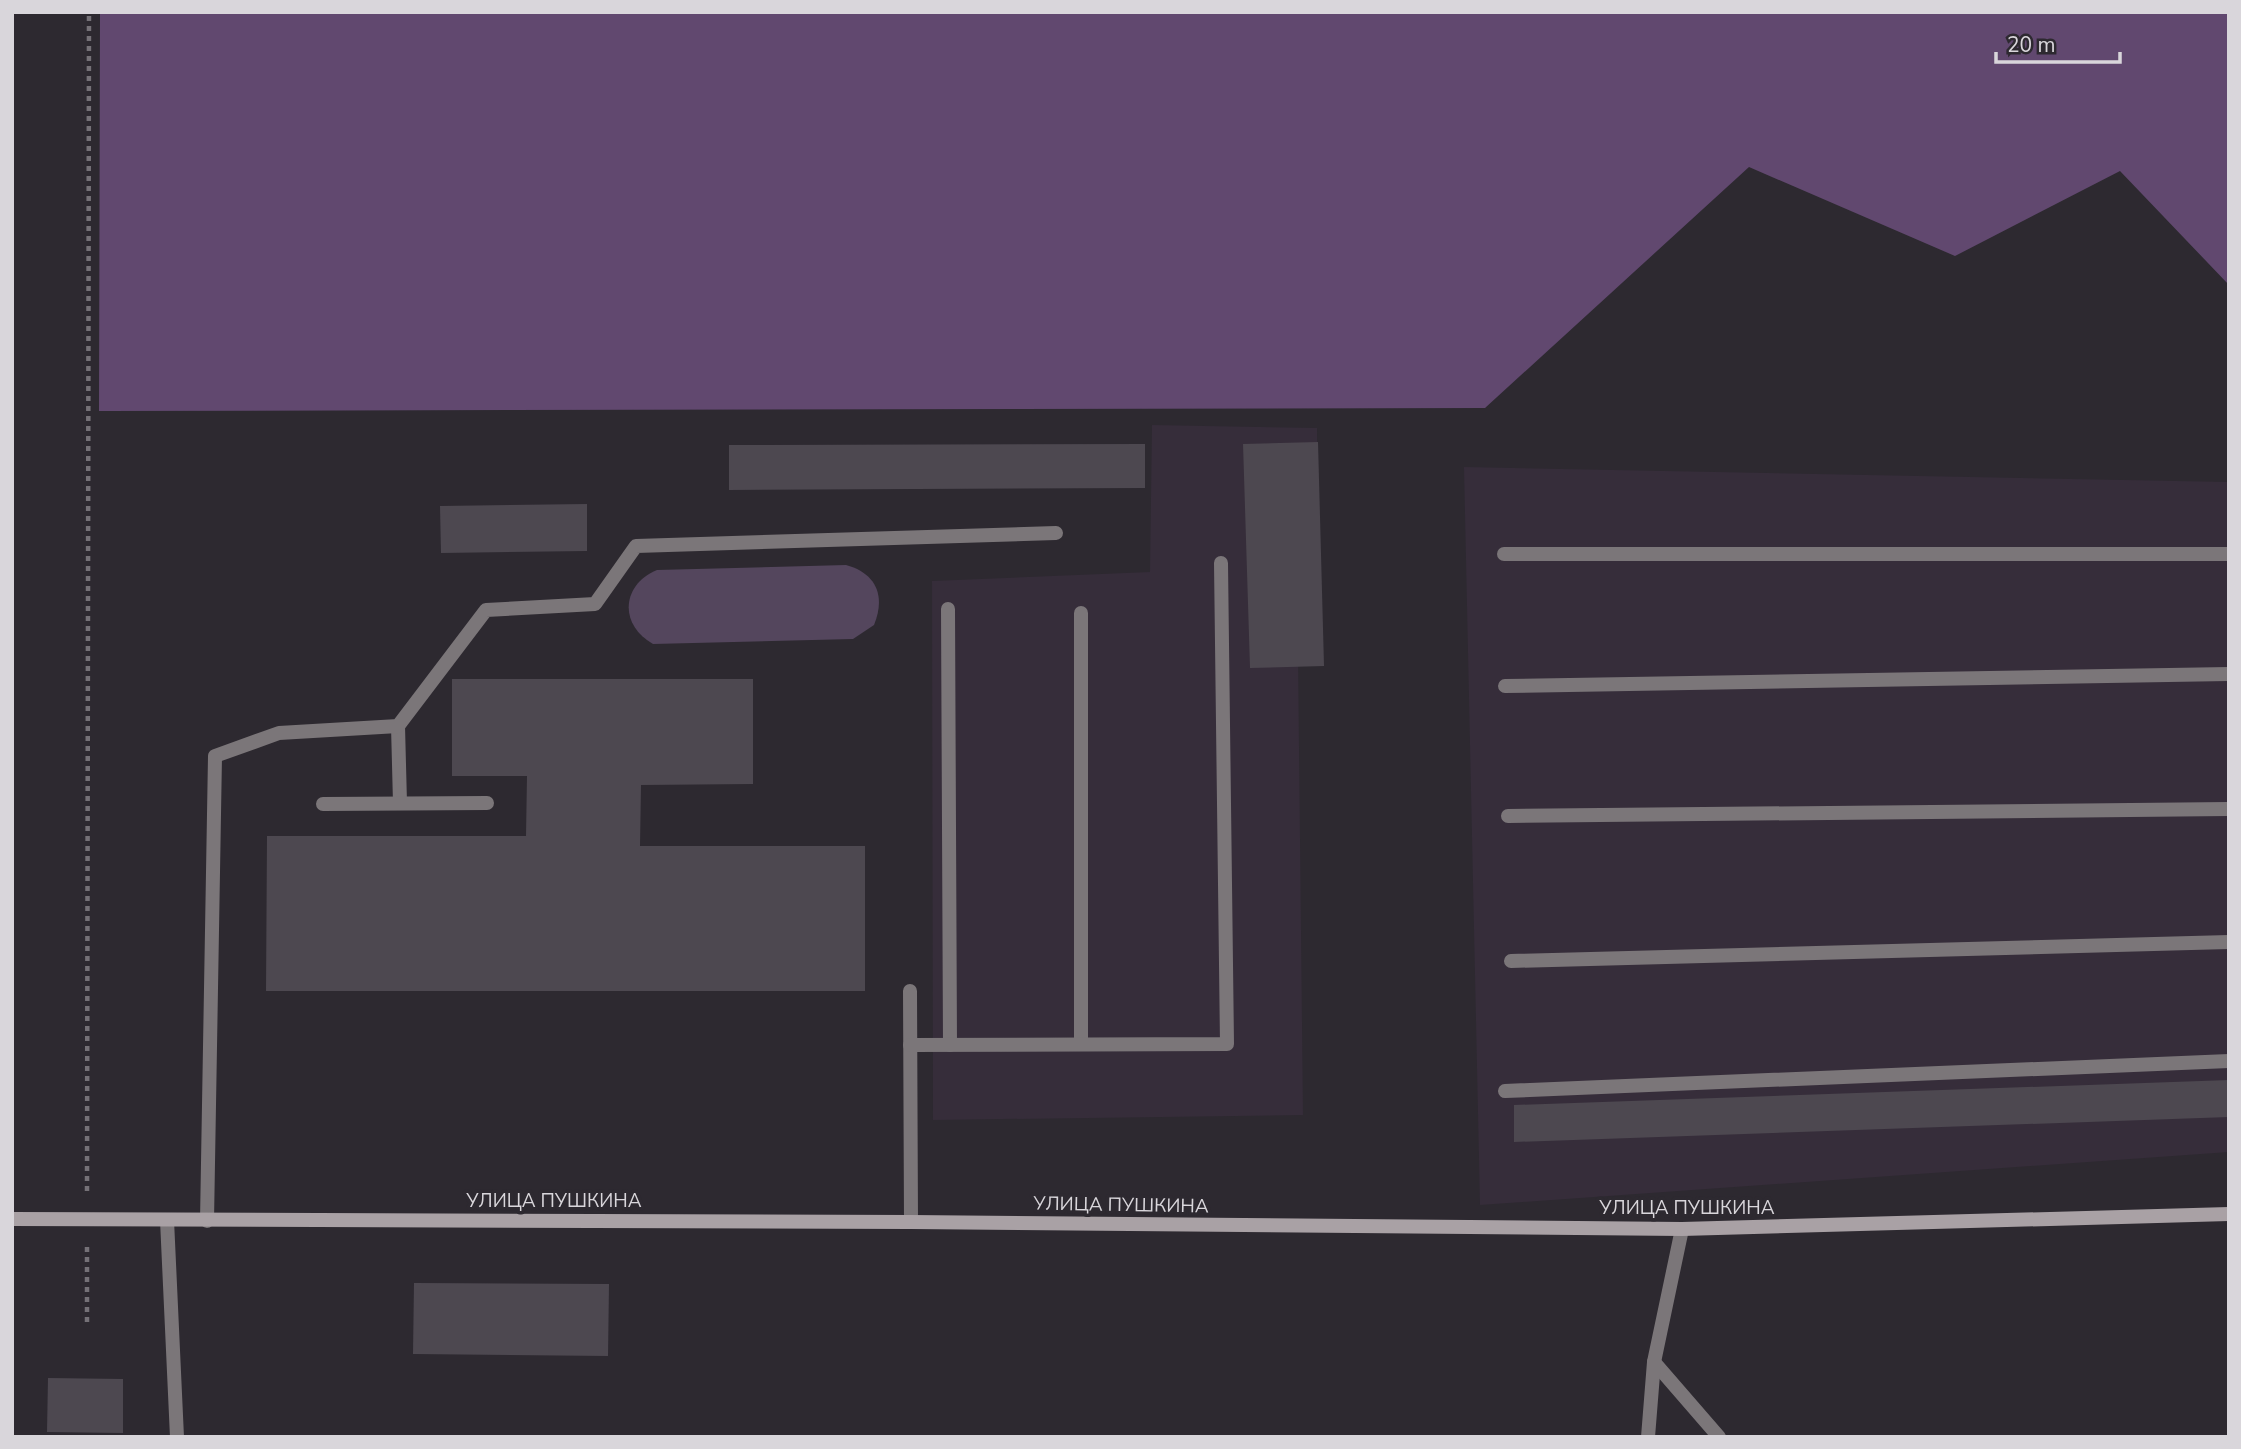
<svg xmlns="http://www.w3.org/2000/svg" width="2241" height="1449" font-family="'Nunito Sans',sans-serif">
<rect width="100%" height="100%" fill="#2d2930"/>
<g fill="#362d3a">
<polygon points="1152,425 1317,428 1318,652 1298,653 1303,1115 933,1120 932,581 1150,572"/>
<polygon points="1464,467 2229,482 2229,1152 1480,1205"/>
</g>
<path fill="#54465d" d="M846 565C876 573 886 596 874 625L853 639 653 644C619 625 621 585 657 570Z"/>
<polygon fill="#61486f" points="100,12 2229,12 2229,285 2120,171 1955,256 1749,167 1485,408 99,411"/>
<g fill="#4d4850">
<polygon points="1318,442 1324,666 1250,668 1243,444"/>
<polygon points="1145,444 1145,488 729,490 729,445"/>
<polygon points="587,504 587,551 441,553 440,506"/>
<polygon points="452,679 753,679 753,784 641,785 640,846 865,846 865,991 266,991 267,836 526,836 527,776 452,776"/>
<polygon points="2229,1080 2229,1117 1514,1142 1514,1105"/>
<polygon points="414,1283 609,1284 608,1356 413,1354"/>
<polygon points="48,1378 123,1379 123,1433 47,1432"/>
</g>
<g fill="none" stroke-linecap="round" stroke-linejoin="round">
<g stroke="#757177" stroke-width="4.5" stroke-dasharray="5 5" stroke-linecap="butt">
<polyline points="87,1191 89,12"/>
<polyline points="87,1322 87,1245"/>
</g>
<g stroke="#7b7679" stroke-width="14">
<polyline points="1504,554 2229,554"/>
<polyline points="948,609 950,1045"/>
<polyline points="1505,686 2229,674"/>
<polyline points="398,726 400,803"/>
<polyline points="323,804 487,803"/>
<polyline points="1508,816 2229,809"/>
<polyline points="1511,961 2229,942"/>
<polyline points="910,991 911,1222"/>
<polyline points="1081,1044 1081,613"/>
<polyline points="910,1045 1227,1044 1221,563"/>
<polyline points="1505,1091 2229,1061"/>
<polyline points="167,1220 177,1437"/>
<polyline points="207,1221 215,756 279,733 398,726 486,610 595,604 636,546 1056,533"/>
<polyline points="1654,1362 1719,1437"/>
<polyline points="1648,1437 1654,1362 1682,1229"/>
</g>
<polyline stroke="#a9a1a5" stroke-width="14" points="12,1219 911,1222 1682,1229 2229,1214"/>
</g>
<g text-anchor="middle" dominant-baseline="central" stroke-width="7" stroke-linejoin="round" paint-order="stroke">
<g font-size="19" fill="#d9d6db" stroke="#2d2930">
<text x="554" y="1201">УЛИЦА ПУШКИНА</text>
<text transform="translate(1121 1205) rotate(1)">УЛИЦА ПУШКИНА</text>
<text x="1687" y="1208">УЛИЦА ПУШКИНА</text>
</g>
</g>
<rect width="2241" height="1449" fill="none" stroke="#d9d6db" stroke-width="28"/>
<path d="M1996 52v10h124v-10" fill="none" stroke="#d9d6db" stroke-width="3.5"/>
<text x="2007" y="52" font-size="21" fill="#d9d6db" stroke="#2d2930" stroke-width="5" paint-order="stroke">20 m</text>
</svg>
